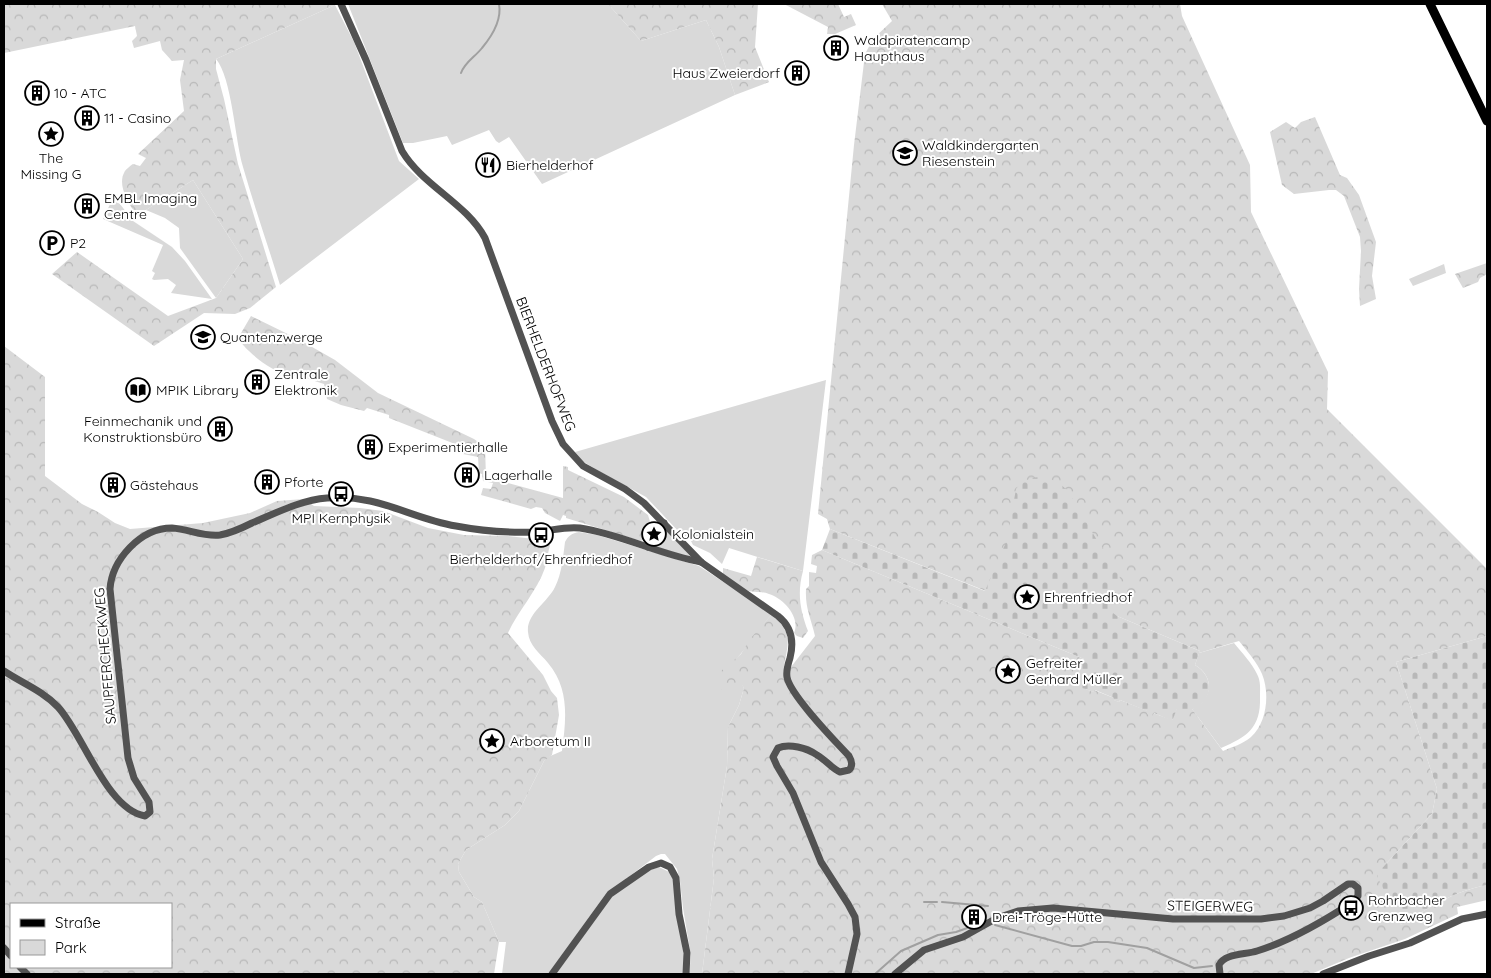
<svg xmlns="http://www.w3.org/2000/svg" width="1491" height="978" font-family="Quicksand,sans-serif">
<defs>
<pattern id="forest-crowns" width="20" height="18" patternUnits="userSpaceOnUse" patternTransform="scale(1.25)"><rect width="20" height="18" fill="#d9d9d9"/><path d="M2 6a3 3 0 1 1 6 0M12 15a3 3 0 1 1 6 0" fill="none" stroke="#b8b8b8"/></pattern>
<pattern id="cemetery-stones" width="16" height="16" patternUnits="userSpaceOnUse" patternTransform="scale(1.25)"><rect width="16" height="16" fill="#d9d9d9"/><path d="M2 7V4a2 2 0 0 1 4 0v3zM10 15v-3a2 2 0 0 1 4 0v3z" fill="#b8b8b8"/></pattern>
</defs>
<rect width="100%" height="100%" fill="#fff"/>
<g fill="#d9d9d9">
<polygon points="348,4 608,4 641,41 706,20 719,47 735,95 542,184 509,137 499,143 496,141 489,130 452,145 447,136 413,143 403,143"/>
<path d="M335 5 354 42 399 161 419 179 280 285C268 245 254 206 243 167 235 140 232 78 216 59Z"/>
<polygon points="193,180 243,259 216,298 180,248 179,228 165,218 146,210"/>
<polygon points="112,200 120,204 133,221 172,247 185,261 212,299 171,293 176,285 168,279 154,280 152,279 155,273 152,271 163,245 103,219"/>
<polygon points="1444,264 1446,273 1413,286 1409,279"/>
<polygon points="826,380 803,571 729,548 722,564 710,553 693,545 690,539 679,532 646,497 597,470 584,462 575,452"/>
<polygon points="667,530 690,556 690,557 656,547 664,540"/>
<path d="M579 532 597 535 699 566 772 614C758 630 746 650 731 664L744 688 739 705 728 727 727 766 712 859 714 878 702 974H689L691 956 683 908 680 881 677 869 665 854H661L656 856 605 895 548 974H502L506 942H499L482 902 474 897 459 872 458 864 466 850 505 825 519 811 544 761 548 757 562 751C566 720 570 689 548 663 540 653 529 646 528 632 526 614 548 602 555 587 562 573 563 557 565 542 568 536 572 533 579 532Z"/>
<path d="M1234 643C1242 653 1252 663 1257 674 1261 681 1260 690 1260 697 1261 728 1247 737 1221 748L1192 709C1213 701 1215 676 1195 665L1199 653Z"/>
<polygon points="659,867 669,872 673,877 684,957 683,974 556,974 615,892 648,871"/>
</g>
<g fill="url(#forest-crowns)" fill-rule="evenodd">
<path d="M4 4H334L335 5 216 59V69L224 99 238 164 276 287 250 308 235 314 204 313 154 346 52 274 77 252 168 316 216 298 243 259 193 180 146 210H133C127 200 118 185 124 173 125 170 130 166 133 164L140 166 146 158 138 154 184 111 180 80 184 60 172 61 162 50 160 41 134 48 132 41 137 36 135 26 4 53Z"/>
<polygon points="608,4 758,4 755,47 769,82 735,95 719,47 706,20 641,41"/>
<polygon points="784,4 838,4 844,17 851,14 856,25 835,34 827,34 828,27"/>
<path d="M882 4H1180L1182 16 1250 165 1251 212 1328 372 1327 409 1487 569V636L1396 662 1437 789 1432 814 1383 867 1401 925C1430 907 1454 891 1487 885V900L1457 907 1458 914 1405 939 1349 958 1311 974H702L714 878 712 859 727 766 728 727 739 705 744 688 739 681 722 690 715 684 714 677 741 654 750 639 772 614C792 634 789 639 784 666L791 667 815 636C811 618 805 609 806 589L809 586V572L816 573 817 566 811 564 812 555 822 550 1084 659 1074 684 1093 692 1094 690 1114 698V700L1119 702 1120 700 1148 711 1147 713H1153L1172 720 1177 708 1192 709 1223 751C1232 747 1243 744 1251 737 1267 723 1270 693 1262 674 1257 662 1247 651 1239 641L1199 653 1200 651 1117 616 986 591 830 529 827 519 818 514 854 145 865 54 873 39 892 21Z"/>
<polygon points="1315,117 1340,175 1347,178 1359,195 1376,242 1372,276 1376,299 1360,306 1359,289 1361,251 1360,237 1344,196 1336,190 1329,190 1294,194 1282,185 1270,132 1286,122 1295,128 1301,122"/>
<polygon points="1487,263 1487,274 1480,278 1478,282 1463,288 1455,274"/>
<path d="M251 316 298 339 335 360 378 393 474 439 485 447 486 477 563 498V466L568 467V470L624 497 648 515 651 525 654 529 641 541 566 518V516L563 515 560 521 545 513 542 508 536 507 531 509 481 495 483 488 491 489 493 483 483 481 482 474 479 473 478 457 463 454 460 446 389 418V415L367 408 364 411 341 405 327 399 324 384 296 375 291 378C276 371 261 363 249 351 244 347 243 343 237 340Z"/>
<path d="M4 346 45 377V476L82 504 98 512 115 523 130 529 203 523 250 513 277 501 304 499 314 506 360 508 383 511 428 528 464 535 507 536 534 539 550 545C548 552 547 560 545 568 537 591 518 611 508 633L543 675 551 691 557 698 559 715 552 755 544 761 519 811 505 825 466 850 458 864 459 872 474 897 482 902 499 942 494 974H4ZM11 904H171V967H11Z"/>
<path d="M757 557 803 571C797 593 800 610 808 631L803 638 797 636 794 633C801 617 783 598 769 594 762 591 752 593 746 590 738 586 730 579 723 574V568L751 576Z"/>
</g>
<g fill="url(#cemetery-stones)">
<path d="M1043 477 1058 482 1068 491 1098 542 1116 565 1122 585 1119 595 1109 610 1117 616 1200 651 1195 665C1222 681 1207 717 1177 709L1172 721 1154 713 1152 716 1147 714V711L1120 700 1119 702 1113 700 1114 698 1095 690 1093 692 1074 685 1084 659 822 550 830 529 985 591 1007 540 1016 489C1022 480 1032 477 1043 477Z"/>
<path d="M1487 636V885C1454 891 1430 907 1401 925L1377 876 1383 867 1432 814 1437 789 1396 662Z"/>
</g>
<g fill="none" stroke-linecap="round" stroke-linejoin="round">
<g stroke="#a0a0a0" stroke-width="2">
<path d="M461 73C465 62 475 57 482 48 492 36 502 20 499 4"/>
<polyline points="924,902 937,902"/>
<polyline points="942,902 988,906"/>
<polyline points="995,925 1072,946 1081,946 1094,942 1108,942 1147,948 1194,968 1212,966"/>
<polyline points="875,974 901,951 938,935 956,932 973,926"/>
</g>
<g stroke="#525252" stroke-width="7">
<path d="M341 4 366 60 402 151C423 186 466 203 485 238L552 421 563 444 583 466 625 489 644 503 701 562 778 616C792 627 794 642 790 658 788 664 786 671 787 677 790 695 835 741 849 756 852 761 853 766 849 770L840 772C831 768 826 760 817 755 807 748 789 743 778 748L773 757 777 766 793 793 821 862 848 904 855 917 857 934 848 974"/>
<path d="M648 547C660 542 663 535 664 523"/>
<path d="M4 671C22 683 43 691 58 707 83 734 107 810 145 816L150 812 149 802 134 778 128 758 110 589C112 560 140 528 172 528 188 529 204 537 220 535 232 533 242 528 252 523 276 513 301 500 327 498 379 494 409 518 456 526 482 531 509 533 535 532 550 531 566 526 580 528 621 534 660 555 701 562"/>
<polyline points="4,948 11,956"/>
<polyline points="20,967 27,974"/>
<polyline points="552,974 610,894 649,867 661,863 670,867 676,878 679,914 687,953 686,974"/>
<path d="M895 974 924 950 963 937 997 918 1018 911 1053 908 1173 919H1261L1284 916 1310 908 1323 901 1348 884H1353L1358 888V896L1353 902C1324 921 1290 941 1257 951 1245 955 1225 953 1219 965L1220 974"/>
<polyline points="1323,974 1369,956 1410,943 1462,919 1487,914"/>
</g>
<polyline stroke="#000" stroke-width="9" points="1430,4 1487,121"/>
<polyline stroke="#000" stroke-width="1" points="1428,4 1487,126"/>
</g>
<defs>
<g id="building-ring" transform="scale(1.25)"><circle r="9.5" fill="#fff" stroke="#000" stroke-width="1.5"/><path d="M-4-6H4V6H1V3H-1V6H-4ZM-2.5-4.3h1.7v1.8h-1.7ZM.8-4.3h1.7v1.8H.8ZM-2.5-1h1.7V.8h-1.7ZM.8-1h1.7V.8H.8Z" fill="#000"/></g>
<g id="sight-ring" transform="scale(1.25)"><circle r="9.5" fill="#fff" stroke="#000" stroke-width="1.5"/><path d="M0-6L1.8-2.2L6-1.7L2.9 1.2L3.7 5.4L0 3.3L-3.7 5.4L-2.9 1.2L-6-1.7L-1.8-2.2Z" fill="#000"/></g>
<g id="school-ring" transform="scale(1.25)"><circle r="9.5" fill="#fff" stroke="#000" stroke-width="1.5"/><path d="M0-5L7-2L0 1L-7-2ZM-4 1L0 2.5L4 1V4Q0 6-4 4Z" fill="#000"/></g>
<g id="restaurant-ring" transform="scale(1.25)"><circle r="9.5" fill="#fff" stroke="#000" stroke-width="1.5"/><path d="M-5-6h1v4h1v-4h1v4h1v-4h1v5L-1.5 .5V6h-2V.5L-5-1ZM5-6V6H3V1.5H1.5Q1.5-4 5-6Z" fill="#000"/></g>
<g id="parking-ring" transform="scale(1.25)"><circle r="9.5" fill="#fff" stroke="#000" stroke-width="1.5"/><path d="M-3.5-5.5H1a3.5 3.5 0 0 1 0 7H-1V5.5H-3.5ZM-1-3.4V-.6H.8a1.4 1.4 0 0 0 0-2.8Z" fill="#000"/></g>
<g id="library-ring" transform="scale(1.25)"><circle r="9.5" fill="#fff" stroke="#000" stroke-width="1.5"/><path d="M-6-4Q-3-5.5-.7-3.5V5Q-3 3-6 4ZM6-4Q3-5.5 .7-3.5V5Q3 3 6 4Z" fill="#000"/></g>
<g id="bus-ring" transform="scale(1.25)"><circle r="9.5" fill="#fff" stroke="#000" stroke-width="1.5"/><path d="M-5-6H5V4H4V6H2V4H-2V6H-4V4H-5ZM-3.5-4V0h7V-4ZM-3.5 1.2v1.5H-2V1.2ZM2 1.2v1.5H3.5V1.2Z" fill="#000"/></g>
</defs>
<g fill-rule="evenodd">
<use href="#building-ring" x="836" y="48"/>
<use href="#building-ring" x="797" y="73"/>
<use href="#building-ring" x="37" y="93"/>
<use href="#building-ring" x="87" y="118"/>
<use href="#sight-ring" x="51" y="134"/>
<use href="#school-ring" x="905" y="153"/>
<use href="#restaurant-ring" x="488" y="165"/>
<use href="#building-ring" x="87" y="206"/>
<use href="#parking-ring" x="52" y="243"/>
<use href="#school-ring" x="203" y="337"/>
<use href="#building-ring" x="257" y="382"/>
<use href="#library-ring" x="138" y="390"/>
<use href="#building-ring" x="220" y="429"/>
<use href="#building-ring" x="370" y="447"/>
<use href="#building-ring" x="467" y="475"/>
<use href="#building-ring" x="267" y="482"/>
<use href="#building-ring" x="113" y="485"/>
<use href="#bus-ring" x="341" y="494"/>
<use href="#sight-ring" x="654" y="534"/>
<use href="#bus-ring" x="541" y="535"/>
<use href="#sight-ring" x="1027" y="597"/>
<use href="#sight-ring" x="1008" y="671"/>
<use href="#sight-ring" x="492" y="741"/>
<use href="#bus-ring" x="1351" y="908"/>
<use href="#building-ring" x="974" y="917"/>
</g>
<g text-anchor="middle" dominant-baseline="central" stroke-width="4" stroke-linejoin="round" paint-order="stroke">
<g font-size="14" fill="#000" stroke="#fff" text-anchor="start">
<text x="854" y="40">Waldpiratencamp<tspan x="854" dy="16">Haupthaus</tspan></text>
<text x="780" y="73" text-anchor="end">Haus Zweierdorf</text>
<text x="54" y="93">10 - ATC</text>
<text x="104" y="118">11 - Casino</text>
<text x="922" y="145">Waldkindergarten<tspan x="922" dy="16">Riesenstein</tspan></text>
<text x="51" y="158" text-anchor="middle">The<tspan x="51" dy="16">Missing G</tspan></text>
<text x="506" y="165">Bierhelderhof</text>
<text x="104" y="198">EMBL Imaging<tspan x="104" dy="16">Centre</tspan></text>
<text x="70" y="243">P2</text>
<text x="220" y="337">Quantenzwerge</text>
<text x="274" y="374">Zentrale<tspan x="274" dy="16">Elektronik</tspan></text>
<text x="156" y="390">MPIK Library</text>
<text x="202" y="421" text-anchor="end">Feinmechanik und<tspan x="202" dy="16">Konstruktionsbüro</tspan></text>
<text x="388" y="447">Experimentierhalle</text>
<text x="484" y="475">Lagerhalle</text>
<text x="284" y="482">Pforte</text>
<text x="130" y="485">Gästehaus</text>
<text x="341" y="518" text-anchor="middle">MPI Kernphysik</text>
<text x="672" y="534">Kolonialstein</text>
<text x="541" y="559" text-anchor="middle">Bierhelderhof/Ehrenfriedhof</text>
<text x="1044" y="597">Ehrenfriedhof</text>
<text x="1026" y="663">Gefreiter<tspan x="1026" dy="16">Gerhard Müller</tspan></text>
<text x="510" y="741">Arboretum II</text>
<text x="1368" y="900">Rohrbacher<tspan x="1368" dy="16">Grenzweg</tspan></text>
<text x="992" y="917">Drei-Tröge-Hütte</text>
</g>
<g font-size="14" fill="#000" stroke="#fff">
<text transform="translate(546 364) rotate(69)">BIERHELDERHOFWEG</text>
<text transform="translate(105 656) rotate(-95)">SAUPFERCHECKWEG</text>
<text transform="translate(1210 906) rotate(1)">STEIGERWEG</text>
</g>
</g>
<rect width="1491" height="978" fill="none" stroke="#000000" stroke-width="10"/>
<rect x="10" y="903" width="162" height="65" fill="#ffffff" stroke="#999999"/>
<rect x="20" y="919" width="25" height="8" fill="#000000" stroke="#999999"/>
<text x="55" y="928" font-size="15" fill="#000000">Straße</text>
<rect x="20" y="940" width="25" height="15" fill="#d9d9d9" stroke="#999999"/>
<text x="55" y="953" font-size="15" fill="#000000">Park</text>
</svg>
